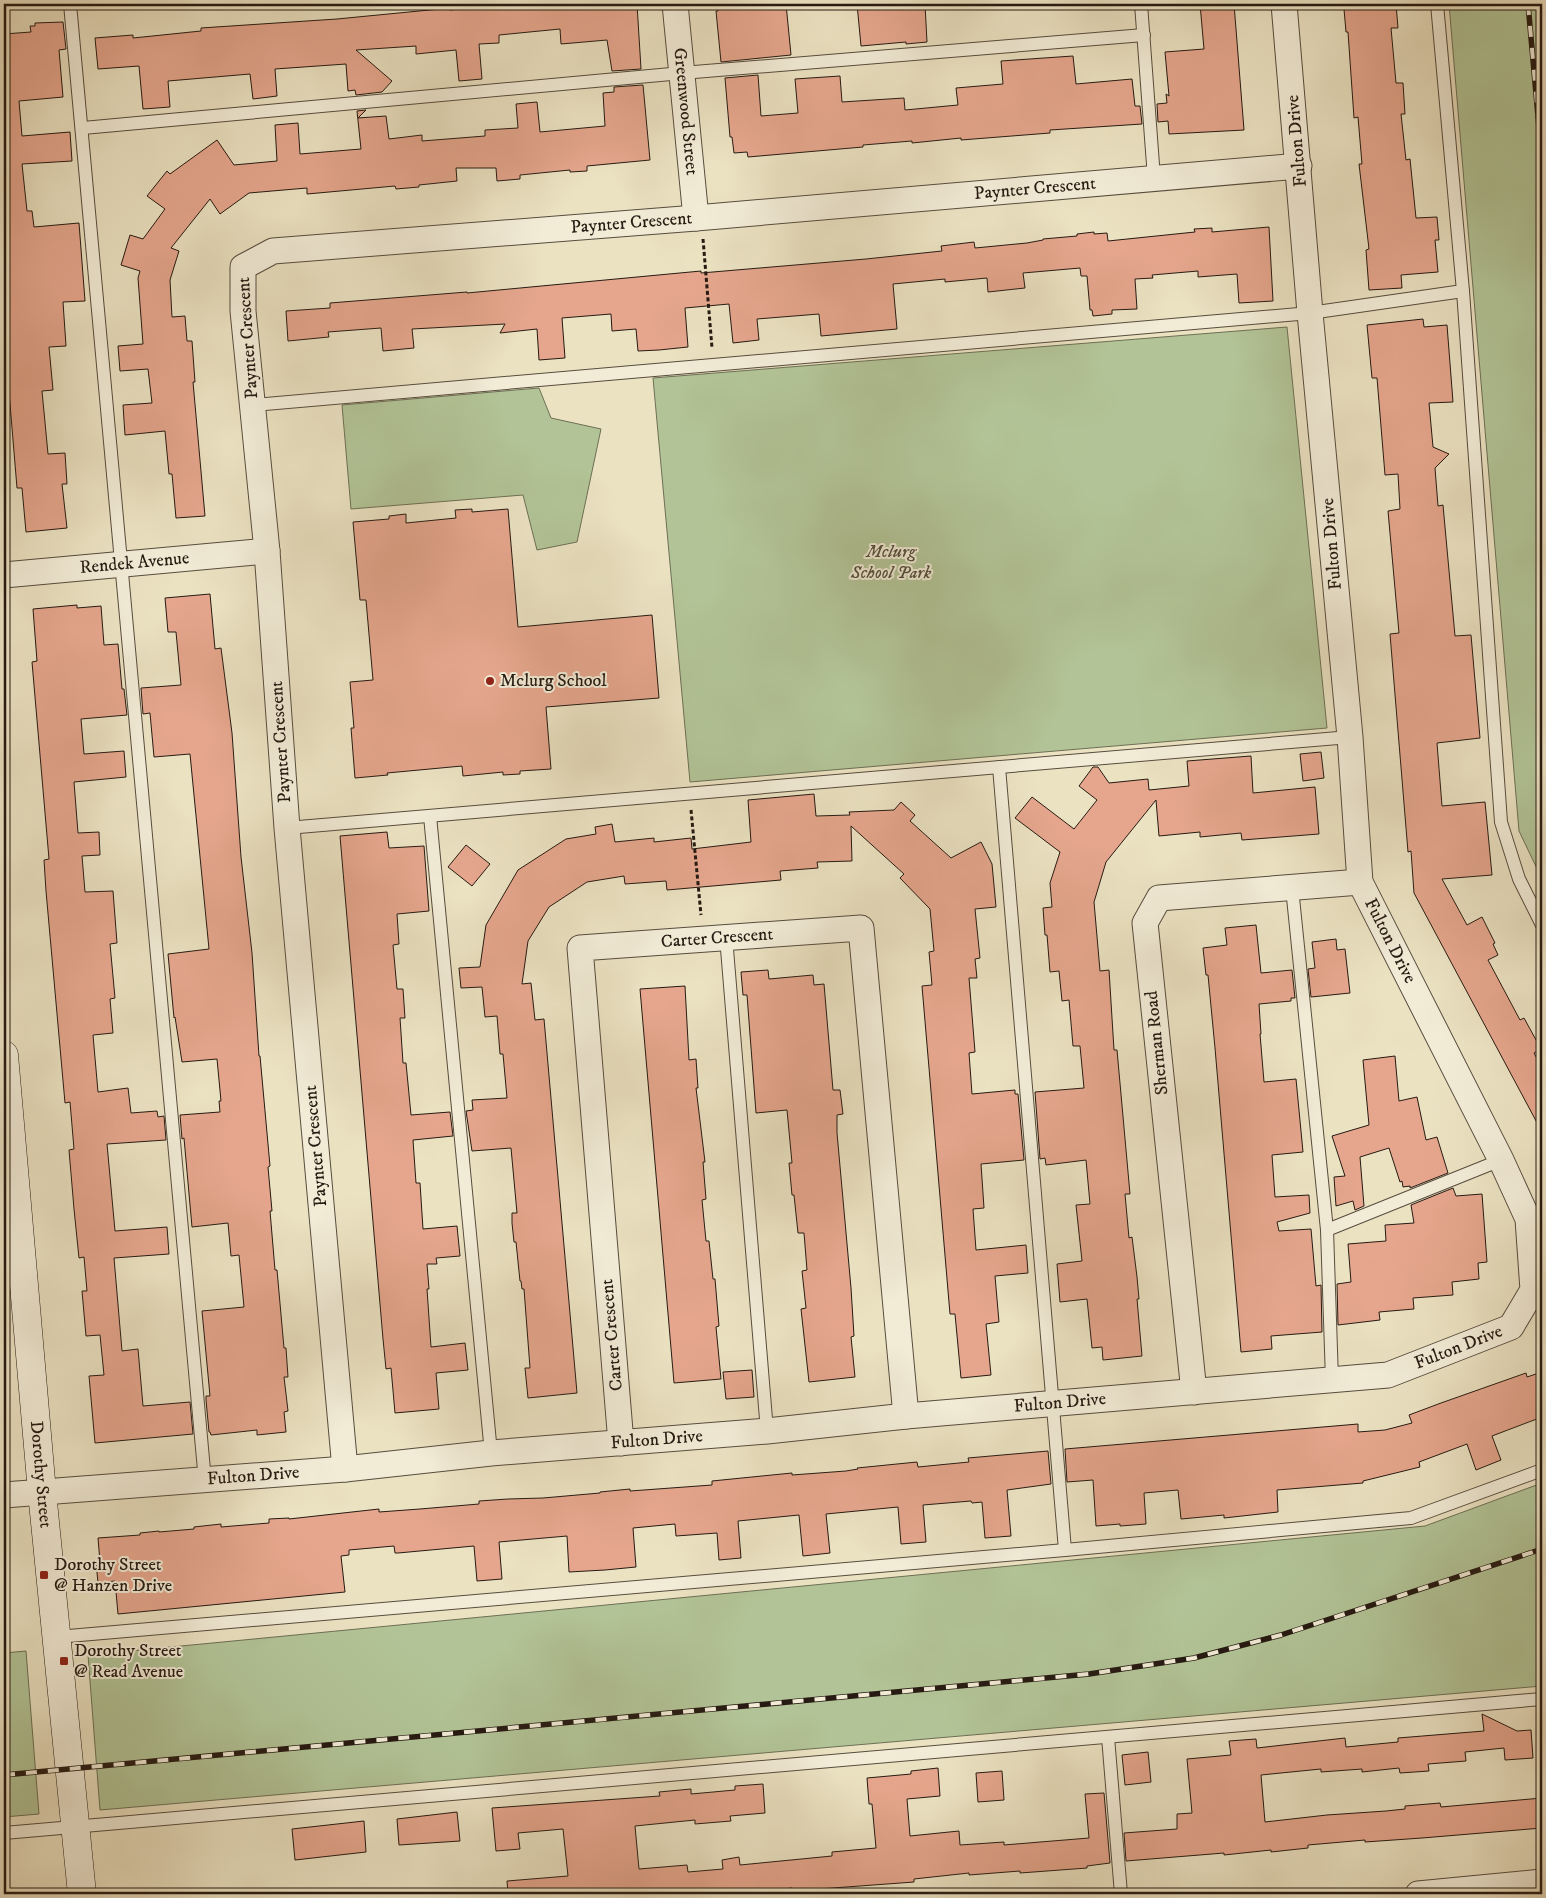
<svg xmlns="http://www.w3.org/2000/svg" width="1546" height="1898" font-family="'IM FELL DW Pica',serif">
<rect width="100%" height="100%" fill="#ebe2c2"/>
<filter id="stains"><feTurbulence type="fractalNoise" baseFrequency=".004" numOctaves="4"/><feColorMatrix values="0 0 0 0 .2 0 0 0 0 .09 0 0 0 0 .02 0 0 0 .5 -.17"/></filter>
<radialGradient id="worn" r=".72"><stop offset=".6" stop-color="#630" stop-opacity="0"/><stop offset="1" stop-color="#630" stop-opacity=".3"/></radialGradient>
<g fill="#b2c497" stroke="#6c6f54">
<polygon points="1449,4 1542,4 1542,879 1519,831"/>
<polygon points="1287,327 1327,728 690,782 653,378"/>
<polygon points="539,388 551,418 601,429 577,542 537,550 523,495 351,509 342,405"/>
<polygon points="1542,1483 1542,1686 100,1810 88,1655 1425,1526"/>
<polygon points="26,1651 39,1814 4,1817 4,1653"/>
</g>
<g fill="#e5a68d" stroke="#261a12">
<polygon points="506,4 637,4 641,69 612,71 607,40 561,44 560,29 499,35 499,43 479,44 482,79 459,81 456,50 416,54 416,46 356,50 392,81 382,92 356,95 355,90 348,91 346,64 275,69 277,96 253,99 250,74 168,81 170,107 143,109 139,66 98,69 95,38 133,35 133,38 201,31 201,28 337,19 450,8 450,10"/>
<polygon points="717,4 786,4 791,55 721,62 716,11 718,11"/>
<polygon points="857,4 925,4 927,42 906,44 906,42 861,46"/>
<polygon points="1200,4 1234,4 1244,130 1169,134 1168,121 1158,122 1157,104 1167,103 1166,94 1169,96 1165,52 1204,49"/>
<polygon points="1361,4 1396,4 1398,28 1391,28 1396,83 1403,83 1405,114 1401,114 1406,160 1410,159 1416,218 1437,217 1439,240 1435,240 1438,272 1401,275 1402,288 1369,290 1366,250 1369,249 1359,164 1362,164 1358,117 1354,118 1348,32 1346,32 1344,9 1362,8"/>
<polygon points="63,22 66,49 59,50 63,97 19,101 22,136 70,132 72,161 22,164 27,211 32,211 34,227 79,223 85,301 63,302 66,346 49,347 53,390 42,391 48,454 65,453 67,484 62,484 67,528 26,532 22,488 17,488 4,332 4,34 31,32 30,26 35,26 35,23"/>
<polygon points="1073,56 1076,84 1132,79 1135,106 1140,106 1142,124 1050,130 1050,133 961,140 961,138 912,143 912,141 863,145 863,147 748,157 747,152 734,153 732,137 730,137 725,78 758,75 761,116 798,113 795,79 840,76 842,102 904,98 905,110 958,105 956,88 1003,84 1001,61"/>
<polygon points="643,85 650,160 587,166 587,171 570,172 570,170 520,175 520,179 497,181 496,168 456,168 457,181 419,185 419,187 396,189 395,186 307,194 307,188 249,193 220,214 210,199 171,248 179,251 170,280 172,317 185,316 187,341 192,341 195,382 193,382 205,516 176,518 172,474 169,474 165,431 125,435 123,405 152,403 148,369 120,371 118,346 143,344 138,278 140,271 121,265 130,235 143,239 165,209 147,196 167,171 170,174 217,140 234,165 277,161 275,125 298,123 300,154 361,149 357,111 366,110 358,118 386,116 389,139 422,135 422,141 485,136 485,130 518,128 516,104 537,102 540,132 605,126 603,93 614,92 614,87"/>
<polygon points="1269,227 1273,301 1239,303 1237,274 1198,277 1198,271 1152,275 1153,278 1135,279 1137,309 1112,310 1112,314 1093,316 1092,310 1090,310 1087,276 1081,276 1080,268 1023,273 1025,288 988,292 987,278 945,282 945,279 893,284 897,329 875,331 821,336 819,314 757,319 759,340 733,343 729,304 685,308 688,347 659,350 638,351 636,329 612,331 611,314 562,318 565,358 539,360 537,329 500,333 505,324 412,329 414,348 383,351 381,328 328,332 329,337 288,341 286,311 330,308 330,303 467,292 467,293 701,271 701,273 866,259 942,251 941,246 974,242 975,248 1027,243 1043,240 1043,239 1077,236 1077,234 1094,232 1094,234 1107,233 1108,241 1195,232 1194,229 1212,228 1212,232"/>
<polygon points="1423,319 1424,327 1447,325 1453,402 1429,403 1433,447 1449,454 1435,468 1438,506 1443,505 1455,636 1471,635 1480,738 1437,743 1442,806 1485,802 1492,875 1442,879 1467,925 1482,917 1495,943 1493,944 1498,955 1488,960 1520,1020 1524,1018 1541,1049 1534,1053 1542,1068 1542,1132 1414,893 1411,851 1408,852 1390,634 1399,633 1388,511 1400,509 1398,474 1385,475 1377,378 1372,378 1367,325"/>
<polygon points="472,509 472,512 508,509 518,627 652,615 659,698 546,707 551,769 520,771 520,774 503,775 503,772 463,776 462,766 387,773 388,775 355,778 351,728 354,728 350,682 373,680 366,600 360,600 353,522 389,519 389,516 406,514 406,523 456,518 455,510"/>
<polygon points="210,594 215,649 221,648 232,733 241,857 252,953 259,1056 260,1056 270,1166 268,1167 272,1211 270,1211 275,1270 277,1270 284,1348 286,1348 288,1377 284,1377 288,1411 284,1412 286,1432 257,1435 257,1430 211,1435 210,1432 209,1432 206,1400 206,1396 210,1396 202,1311 244,1307 239,1255 231,1256 228,1223 192,1227 184,1138 182,1139 180,1115 220,1112 219,1101 221,1101 217,1059 182,1062 175,1017 174,1018 168,954 209,949 190,754 154,757 150,713 143,714 141,688 181,685 176,632 168,632 165,598"/>
<polygon points="77,605 77,608 101,606 104,645 118,644 122,689 124,689 127,715 81,719 84,754 124,751 126,777 74,782 78,833 99,832 100,855 82,856 85,892 113,891 117,943 110,944 115,998 110,999 113,1033 93,1035 98,1092 128,1088 131,1113 157,1111 158,1117 164,1116 166,1140 107,1144 115,1231 167,1227 169,1254 114,1258 122,1351 138,1349 143,1406 190,1402 193,1434 95,1443 89,1376 104,1375 100,1335 86,1336 82,1291 87,1291 84,1257 79,1258 74,1209 69,1150 74,1149 70,1102 65,1103 46,891 44,860 49,859 32,662 37,661 33,609"/>
<polygon points="1321,752 1324,778 1303,781 1300,754"/>
<polygon points="1251,756 1253,793 1315,787 1319,834 1242,840 1241,833 1200,837 1200,832 1159,836 1156,800 1106,862 1094,902 1100,971 1109,970 1114,1050 1117,1050 1130,1194 1125,1194 1129,1238 1132,1237 1137,1277 1139,1299 1137,1299 1142,1356 1103,1360 1102,1347 1092,1348 1087,1299 1060,1302 1057,1264 1082,1261 1076,1205 1090,1204 1086,1160 1046,1165 1045,1158 1040,1159 1035,1092 1084,1088 1080,1046 1073,1046 1069,1000 1062,1001 1059,971 1050,972 1047,935 1045,935 1043,908 1052,907 1050,883 1060,852 1015,818 1032,797 1074,829 1097,800 1079,786 1093,767 1098,767 1109,783 1148,779 1149,790 1189,786 1187,761"/>
<polygon points="814,794 816,816 850,815 849,812 894,810 901,802 915,815 910,821 951,858 981,842 992,864 996,907 975,909 980,958 975,959 977,978 969,978 975,1052 969,1053 972,1094 1015,1090 1015,1094 1018,1094 1024,1160 981,1164 984,1208 973,1209 976,1250 1026,1245 1028,1273 995,1276 999,1322 986,1324 991,1375 961,1378 955,1314 950,1314 922,986 932,985 929,952 934,951 930,909 900,878 904,874 851,826 852,861 817,862 818,868 780,871 781,880 667,890 666,881 625,884 624,876 587,882 549,907 528,941 522,984 531,983 535,1020 544,1019 577,1393 528,1398 525,1368 530,1368 524,1289 522,1289 521,1281 520,1281 516,1242 514,1242 512,1223 512,1213 517,1213 511,1148 472,1151 466,1111 473,1110 472,1100 507,1098 503,1054 500,1054 497,1016 485,1017 482,987 461,988 459,968 480,967 486,925 518,870 566,839 596,834 595,827 612,824 615,842 654,838 654,842 691,838 692,849 751,842 748,800"/>
<polygon points="387,832 389,848 424,846 429,911 397,914 399,944 393,945 397,989 403,989 405,1018 400,1018 403,1063 406,1063 411,1115 450,1112 453,1136 413,1140 416,1183 420,1183 423,1229 457,1226 460,1256 436,1258 437,1264 427,1264 429,1289 427,1289 431,1347 465,1343 468,1370 436,1373 439,1409 395,1413 391,1368 386,1369 383,1339 340,836"/>
<polygon points="466,845 490,864 472,886 448,867"/>
<polygon points="1256,925 1261,973 1292,970 1295,998 1291,998 1291,1001 1259,1004 1261,1034 1260,1034 1264,1082 1296,1079 1303,1152 1272,1155 1275,1197 1309,1195 1310,1213 1277,1222 1279,1231 1311,1229 1316,1286 1321,1285 1322,1332 1271,1336 1272,1349 1241,1352 1215,1048 1208,975 1206,975 1203,948 1227,945 1225,928"/>
<polygon points="1336,939 1337,950 1345,949 1350,993 1311,997 1308,969 1315,968 1312,942"/>
<polygon points="768,970 769,979 813,975 814,985 824,984 833,1090 840,1090 843,1114 837,1115 837,1133 851,1288 854,1336 851,1337 855,1377 809,1382 801,1309 806,1308 802,1271 807,1270 804,1233 798,1233 794,1195 792,1195 789,1163 792,1163 787,1110 756,1113 747,995 743,995 741,972"/>
<polygon points="685,986 689,1060 696,1059 698,1088 696,1088 705,1162 703,1162 706,1199 702,1200 706,1241 709,1241 713,1279 715,1279 719,1326 716,1327 721,1379 674,1383 640,989"/>
<polygon points="1395,1056 1399,1101 1417,1097 1426,1140 1437,1137 1448,1173 1410,1188 1410,1186 1403,1187 1402,1181 1400,1182 1389,1148 1360,1157 1364,1206 1355,1210 1353,1201 1336,1206 1334,1177 1345,1176 1332,1136 1369,1125 1363,1060"/>
<polygon points="1453,1188 1456,1196 1482,1194 1487,1262 1478,1263 1479,1279 1452,1282 1453,1295 1413,1298 1414,1309 1379,1312 1380,1320 1338,1325 1337,1284 1351,1282 1348,1244 1386,1241 1385,1225 1414,1223 1411,1205"/>
<polygon points="752,1370 754,1397 726,1399 723,1372"/>
<polygon points="1542,1372 1542,1417 1492,1436 1501,1460 1476,1470 1467,1444 1419,1462 1420,1467 1363,1481 1363,1483 1277,1490 1278,1512 1224,1518 1224,1515 1181,1519 1178,1490 1144,1493 1146,1524 1120,1526 1120,1524 1096,1526 1093,1480 1067,1482 1065,1449 1358,1424 1358,1432 1385,1430 1412,1423 1409,1415 1441,1403 1526,1373 1527,1377"/>
<polygon points="1048,1451 1051,1484 1007,1490 1011,1536 985,1538 982,1502 972,1503 971,1501 923,1505 926,1542 901,1544 898,1507 826,1514 830,1553 803,1556 799,1515 738,1521 741,1558 719,1560 717,1533 676,1536 675,1524 633,1528 636,1567 605,1570 569,1572 567,1536 499,1542 502,1579 477,1581 474,1546 398,1553 395,1553 394,1546 349,1550 349,1555 341,1556 345,1592 118,1614 115,1581 98,1583 96,1562 100,1562 98,1538 140,1535 140,1533 159,1531 159,1532 194,1529 194,1527 221,1524 221,1527 269,1523 269,1519 289,1518 289,1519 379,1509 379,1512 420,1509 479,1504 479,1501 508,1499 543,1498 600,1493 600,1492 630,1489 630,1491 712,1485 712,1481 792,1473 792,1475 846,1471 858,1469 857,1468 917,1462 918,1467 969,1462 968,1458"/>
<polygon points="1482,1714 1517,1731 1531,1730 1533,1758 1505,1760 1504,1748 1465,1752 1466,1761 1428,1764 1429,1771 1400,1773 1399,1768 1362,1772 1362,1769 1321,1772 1321,1769 1261,1775 1265,1822 1327,1815 1386,1811 1405,1809 1405,1806 1440,1803 1441,1807 1542,1798 1542,1828 1422,1838 1365,1842 1365,1840 1308,1845 1308,1848 1271,1852 1271,1850 1224,1855 1224,1853 1126,1861 1124,1833 1177,1829 1177,1814 1192,1813 1187,1759 1231,1755 1229,1741 1256,1739 1257,1748 1345,1738 1346,1747 1398,1742 1398,1738 1484,1731"/>
<polygon points="1148,1752 1151,1782 1125,1785 1122,1755"/>
<polygon points="938,1768 940,1796 907,1799 910,1836 959,1831 960,1845 1004,1842 1004,1845 1089,1838 1085,1794 1104,1793 1110,1863 1087,1866 1087,1868 1020,1873 1020,1871 969,1875 969,1873 914,1879 914,1882 792,1891 792,1888 742,1893 742,1894 508,1894 507,1881 568,1876 563,1829 518,1833 520,1849 496,1851 492,1808 660,1796 659,1792 691,1789 691,1794 735,1790 735,1786 763,1784 765,1813 730,1816 731,1821 695,1824 695,1820 635,1826 639,1869 687,1865 688,1872 723,1869 722,1860 739,1857 740,1865 832,1856 832,1852 876,1848 872,1804 869,1804 867,1778 911,1774 911,1771"/>
<polygon points="1002,1771 1004,1800 978,1802 976,1773"/>
<polygon points="457,1812 460,1841 399,1845 397,1819"/>
<polygon points="364,1821 366,1852 295,1860 292,1829"/>
</g>
<g fill="none" stroke-linecap="round" stroke-linejoin="round">
<g stroke="#574c3e" stroke-width="14">
<g id="lane">
<polyline points="70,4 205,1481"/>
<polyline points="1141,4 1154,178"/>
<polyline points="1437,4 1463,291 1501,822 1519,879 1542,925"/>
<polyline points="83,128 682,73 1144,35"/>
<polyline points="253,405 1310,313 1463,291"/>
<polyline points="999,767 1065,1550"/>
<polyline points="430,816 491,1453"/>
<polyline points="287,828 1350,737"/>
<polyline points="1292,888 1327,1230 1332,1380"/>
<polyline points="726,937 767,1431"/>
<polyline points="1327,1230 1501,1160"/>
<polyline points="57,1637 1065,1550 1411,1518 1542,1470"/>
<polyline points="1108,1737 1121,1894"/>
<polyline points="4,1833 1542,1699"/>
</g>
</g>
<g stroke="#574c3e" stroke-width="27">
<g id="street">
<path id="s1" d="M675 4 696 218"/>
<path id="s2" d="M4 575 267 551"/>
<polyline points="1194,1392 1145,923 1159,898 1360,882"/>
<path id="s3" d="M621 1443 580 948 861 928 906 1416"/>
<path id="s4" d="M345 1469 287 828 267 551 243 311V267L273 251 696 218 1299 166"/>
<path id="s5" d="M4 1495 345 1469 491 1453 767 1431 906 1416 1388 1375 1511 1327 1533 1290 1528 1219 1501 1160 1360 882 1350 737 1310 313 1284 4"/>
<polyline points="1418,1894 1542,1882"/>
</g>
</g>
<g stroke="#261a12" stroke-width="29">
<g id="secondary">
<path id="s6" d="M4 1055 42 1492 82 1894"/>
</g>
</g>
<g stroke="#261a12" stroke-width="3" stroke-dasharray="4 2.5" stroke-linecap="butt">
<polyline points="703,239 712,348"/>
<polyline points="691,810 701,915"/>
</g>
<use href="#lane" stroke="#f2ecd7" stroke-width="12"/>
<use href="#street" stroke="#f2ecd7" stroke-width="25"/>
<use href="#secondary" stroke="#f2ecd7" stroke-width="28"/>
<g stroke="#261a12" stroke-width="5.5">
<g id="rail">
<polyline points="1528,4 1542,161"/>
<polyline points="4,1775 1089,1674 1194,1658 1281,1635 1542,1549"/>
</g>
</g>
<use href="#rail" stroke="#f2ecd7" stroke-width="4" stroke-dasharray="11" stroke-linecap="butt"/>
</g>
<g fill="#8f2418" stroke="#f2ecd7" stroke-width="2">
<circle cx="490" cy="681" r="5"/>
<rect x="39" y="1570" width="10" height="10" rx="2.5"/>
<rect x="59" y="1656" width="10" height="10" rx="2.5"/>
</g>
<g text-anchor="middle" dominant-baseline="central" stroke-width="4" stroke-linejoin="round" paint-order="stroke">
<g font-size="18" fill="#261a12" stroke="#f2ecd7">
<text stroke="none"><textPath href="#s1" startOffset="108">Greenwood Street</textPath></text>
<text transform="translate(1297 141) rotate(-95)">Fulton Drive</text>
<text stroke="none"><textPath href="#s4" startOffset="2005">Paynter Crescent</textPath></text>
<text stroke="none"><textPath href="#s4" startOffset="1600">Paynter Crescent</textPath></text>
<text transform="translate(248 338) rotate(-94)">Paynter Crescent</text>
<text transform="translate(1332 544) rotate(-95)">Fulton Drive</text>
<text stroke="none"><textPath href="#s2" startOffset="131">Rendek Avenue</textPath></text>
<text transform="translate(281 742) rotate(-94)">Paynter Crescent</text>
<text stroke="none"><textPath href="#s3" startOffset="634">Carter Crescent</textPath></text>
<text transform="translate(1390 941) rotate(63)">Fulton Drive</text>
<text transform="translate(1157 1043) rotate(-96)">Sherman Road</text>
<text transform="translate(316 1146) rotate(-95)">Paynter Crescent</text>
<text transform="translate(612 1335) rotate(-95)">Carter Crescent</text>
<text stroke="none"><textPath href="#s5" startOffset="1465">Fulton Drive</textPath></text>
<text stroke="none"><textPath href="#s5" startOffset="1060">Fulton Drive</textPath></text>
<text stroke="none"><textPath href="#s5" startOffset="655">Fulton Drive</textPath></text>
<text stroke="none"><textPath href="#s6" startOffset="421">Dorothy Street</textPath></text>
<text stroke="none"><textPath href="#s5" startOffset="250">Fulton Drive</textPath></text>
</g>
<g font-size="18" font-style="italic" fill="#504d3a" stroke="#f2ecd7">
<text x="891" y="552">Mclurg<tspan x="891" dy="21">School Park</tspan></text>
</g>
<g font-size="18" fill="#261a12" stroke="#f2ecd7" text-anchor="start">
<text x="500" y="681">Mclurg School</text>
<text x="54" y="1565">Dorothy Street<tspan x="54" dy="21">@ Hanzen Drive</tspan></text>
<text x="74" y="1651">Dorothy Street<tspan x="74" dy="21">@ Read Avenue</tspan></text>
</g>
</g>
<rect width="1546" height="1898" fill="none" stroke="#ebe2c2" stroke-width="20"/>
<rect x="5" y="5" width="1536" height="1888" fill="none" stroke="#261a12" stroke-width="2.5"/>
<rect x="10" y="10" width="1526" height="1878" fill="none" stroke="#261a12"/>
<rect width="100%" height="100%" filter="url(#stains)"/>
<rect width="100%" height="100%" fill="url(#worn)"/>
</svg>
